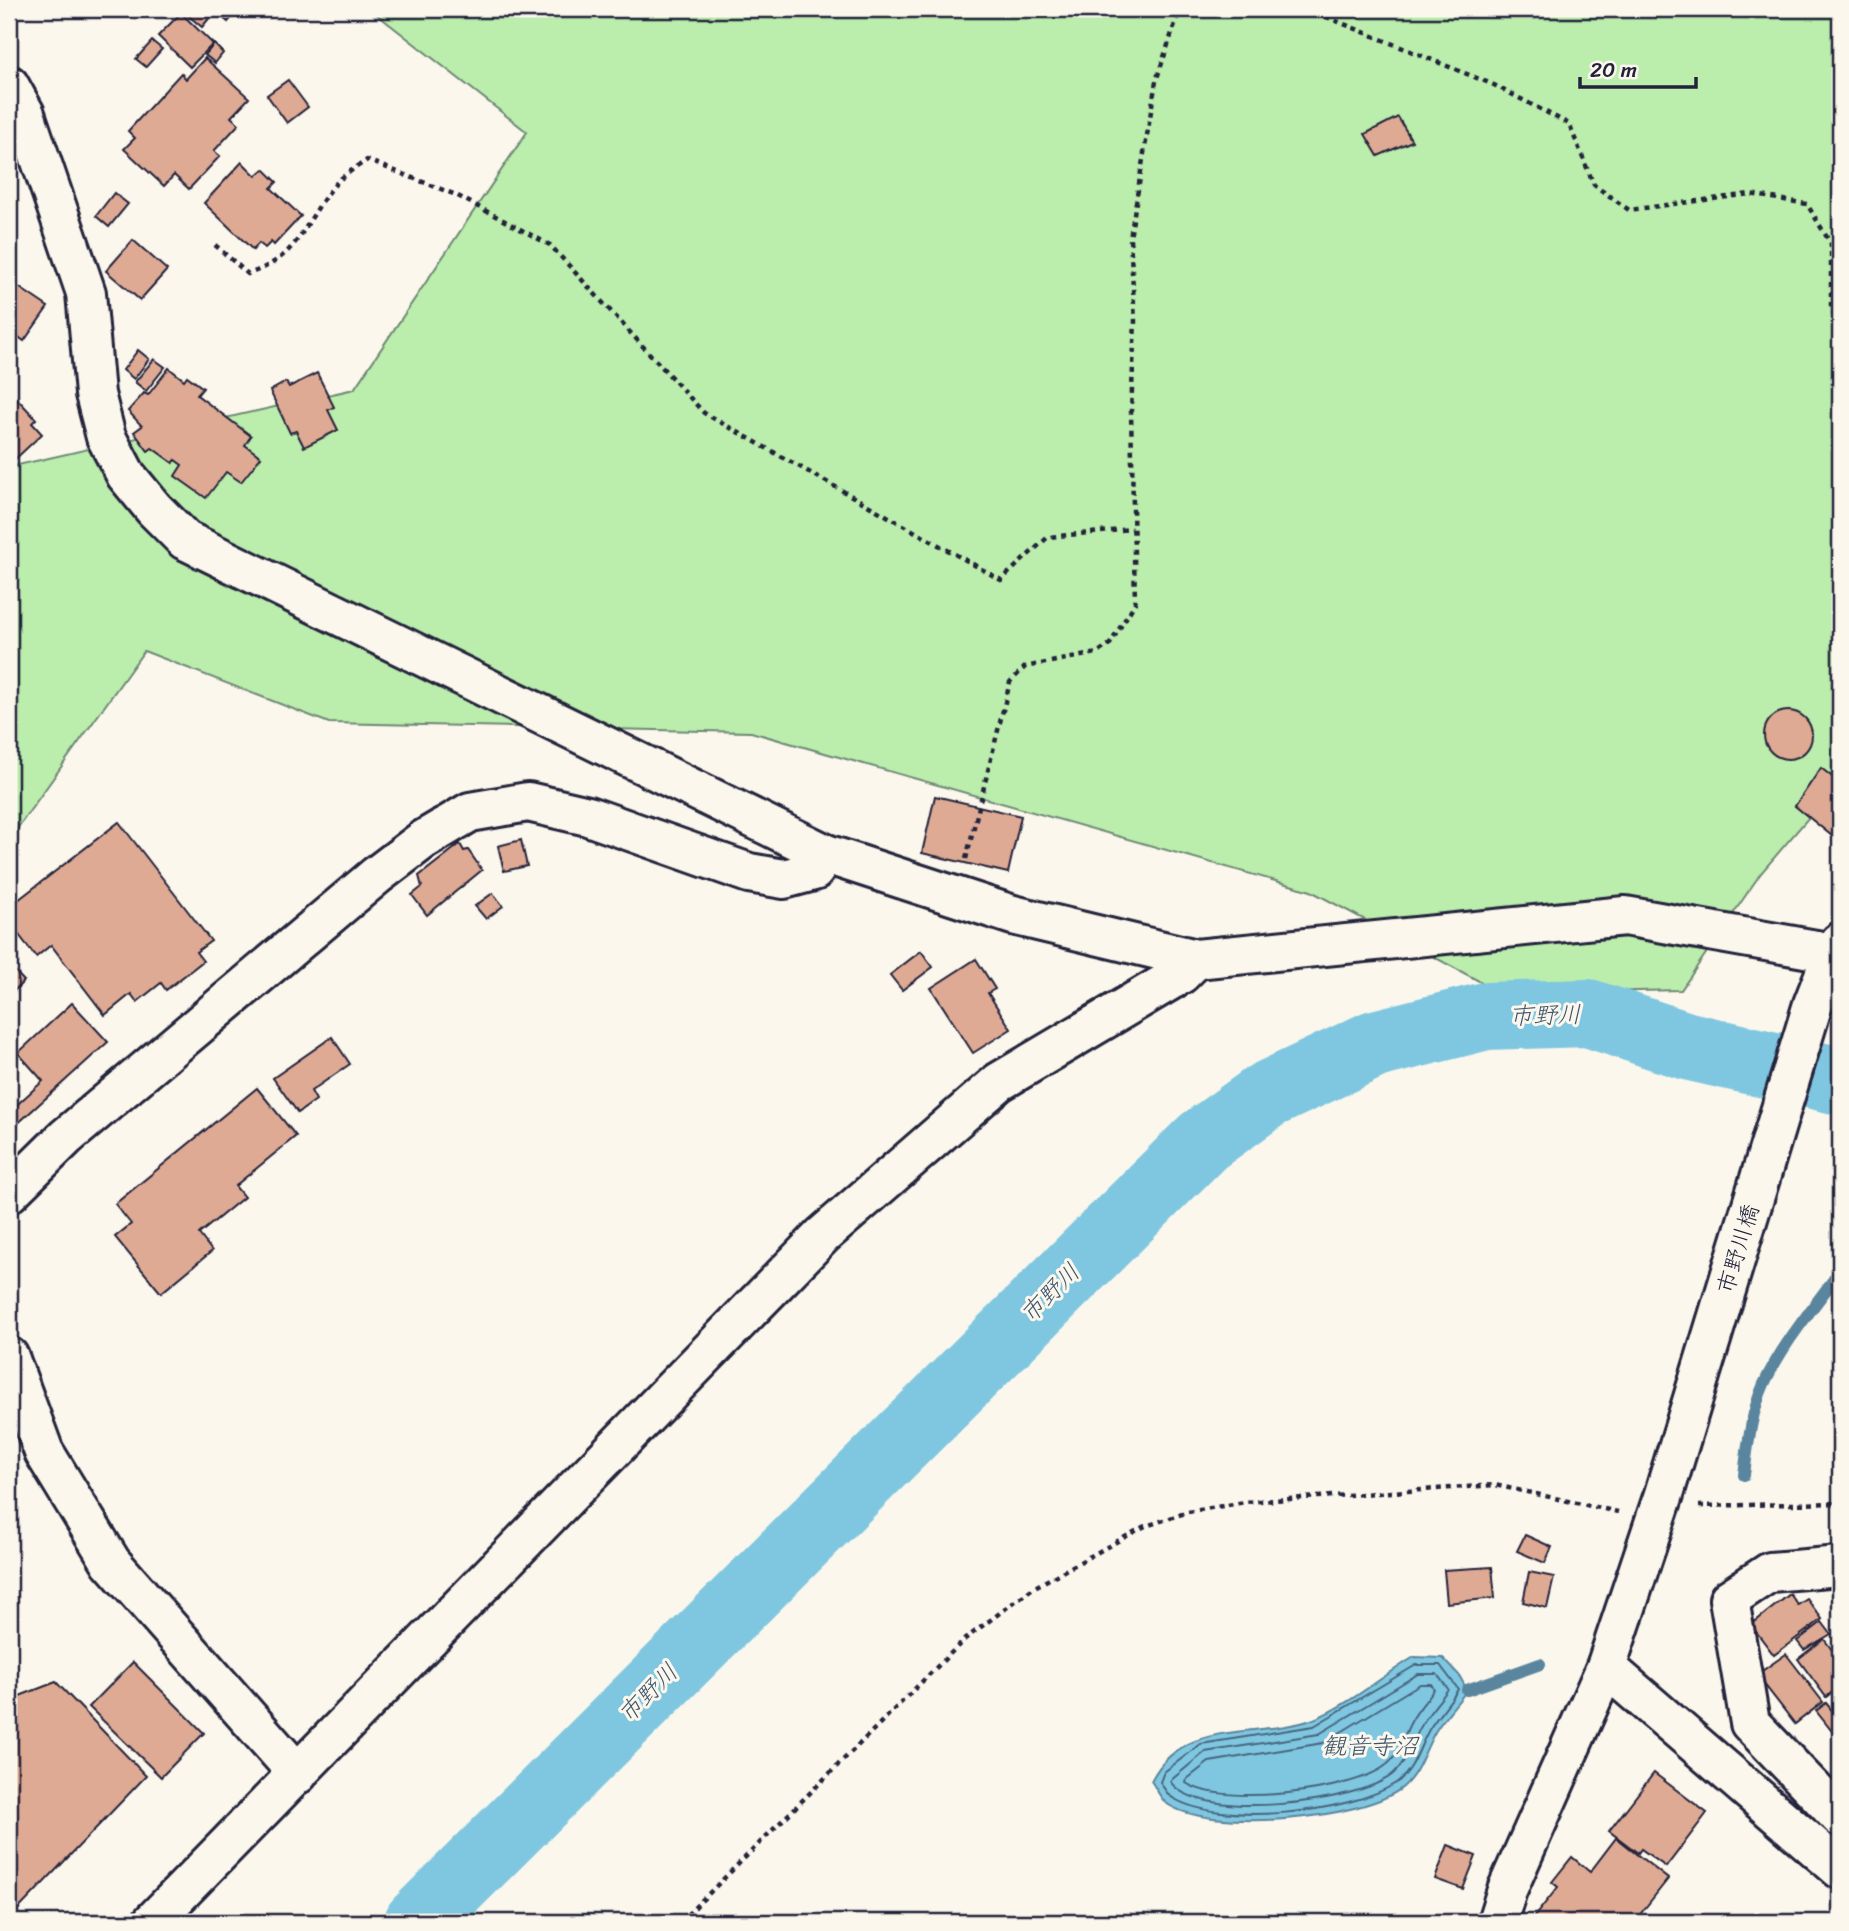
<svg xmlns="http://www.w3.org/2000/svg" width="1849" height="1931" font-family="Sriracha,'Klee One',sans-serif">
<rect width="100%" height="100%" fill="#fbf7ec"/>
<filter id="ink" filterUnits="userSpaceOnUse"><feTurbulence type="fractalNoise" baseFrequency=".0143" numOctaves="2"/><feDisplacementMap in="SourceGraphic" scale="14" xChannelSelector="R" yChannelSelector="G"/><feConvolveMatrix kernelMatrix="1 2 1 2 8 2 1 2 1" color-interpolation-filters="sRGB"/></filter>
<g filter="url(#ink)">
<polygon fill="#bbedad" stroke="#6e8874" stroke-width="2" points="370,9 1840,9 1840,781 1761,873 1681,990 1503,994 1311,891 751,732 329,723 144,651 9,840 9,467 354,389 527,132"/>
<path fill="#7fc7e0" stroke="#5a859e" stroke-width="2" d="M1414 1657 1443 1658 1459 1675 1467 1690C1457 1704 1444 1717 1435 1732 1424 1751 1420 1772 1403 1787 1364 1820 1207 1834 1166 1803 1160 1798 1156 1788 1151 1781 1183 1717 1259 1739 1314 1719 1349 1705 1381 1677 1414 1657Z"/>
<g fill="none" stroke-linecap="round" stroke-linejoin="round">
<g stroke="#47647d" stroke-width="2">
<path d="M1416 1665H1440L1458 1689C1450 1703 1438 1715 1430 1728 1419 1746 1415 1770 1396 1783 1351 1813 1220 1827 1173 1798 1167 1795 1164 1788 1160 1782L1164 1772 1201 1744 1314 1726Z"/>
<path d="M1418 1674H1437L1448 1689C1440 1701 1430 1711 1423 1723 1412 1740 1409 1760 1393 1774 1359 1803 1196 1823 1170 1781L1205 1752 1319 1734Z"/>
<path d="M1420 1684H1431L1434 1689C1427 1700 1418 1709 1412 1720 1403 1735 1400 1756 1385 1766 1350 1792 1222 1807 1186 1783L1187 1779 1209 1762 1323 1743Z"/>
</g>
<g stroke="#5a859e" stroke-width="12">
<path d="M1744 1475C1748 1444 1751 1413 1764 1384 1783 1343 1814 1307 1840 1271"/>
<polyline points="1467,1690 1540,1664"/>
</g>
<polyline stroke="#7fc7e0" stroke-width="68" points="418,1922 1203,1141 1267,1095 1375,1044 1486,1016 1588,1013 1687,1046 1840,1081"/>
</g>
<g fill="#dfaa94" stroke="#22223b" stroke-width="2">
<polygon points="189,9 204,9 212,15 202,27 185,13"/>
<polygon points="213,9 239,9 228,22"/>
<polygon points="181,13 213,44 190,67 158,36"/>
<polygon points="152,41 162,49 146,67 136,59"/>
<polygon points="214,44 223,53 215,63 205,55"/>
<polygon points="205,58 249,98 231,117 239,124 214,151 220,156 189,189 174,175 164,186 124,149 135,138 128,131 181,73 186,79"/>
<polygon points="288,80 308,107 287,123 267,95"/>
<polygon points="1398,117 1412,141 1378,156 1365,134"/>
<polygon points="242,162 256,176 264,169 277,182 271,188 301,216 274,245 271,242 265,248 259,243 253,250 204,203"/>
<polygon points="114,193 128,204 109,227 96,216"/>
<polygon points="133,240 167,270 140,300 106,271"/>
<polygon points="17,286 48,307 24,341 9,330 9,297"/>
<polygon points="138,350 149,359 134,379 123,370"/>
<polygon points="154,359 165,367 146,391 135,382"/>
<polygon points="169,368 184,380 187,376 203,388 197,395 251,436 245,445 261,457 241,482 226,472 206,498 175,476 182,465 175,460 173,463 152,448 148,451 134,432 142,426 128,411 144,393 148,395"/>
<polygon points="317,373 334,407 328,410 338,430 304,447 296,431 290,433 270,391 286,382 289,387"/>
<polygon points="11,392 36,419 32,423 42,434 11,463 9,394"/>
<circle cx="1788" cy="735" r="24"/>
<polygon points="1821,768 1840,783 1840,836 1837,840 1795,806"/>
<polygon points="935,796 1021,816 1008,873 922,853"/>
<polygon points="119,822 211,941 196,952 203,961 166,990 161,983 137,1002 131,994 105,1015 51,945 36,957 9,922 9,907"/>
<polygon points="521,840 527,866 504,871 498,846"/>
<polygon points="460,844 464,851 468,850 482,870 427,915 412,895 422,887 419,876"/>
<polygon points="493,893 503,906 486,919 475,906"/>
<polygon points="921,951 933,967 902,990 890,975"/>
<polygon points="976,959 995,989 988,993 1011,1029 973,1053 931,988"/>
<polygon points="9,965 24,981 9,996"/>
<polygon points="72,1003 108,1042 15,1126 9,1119 9,1112 43,1081 18,1053"/>
<polygon points="332,1037 350,1064 311,1091 316,1100 298,1113 273,1078"/>
<polygon points="257,1088 296,1136 235,1186 244,1197 199,1234 212,1251 161,1293 115,1237 131,1224 115,1204"/>
<polygon points="1525,1535 1552,1547 1545,1563 1517,1551"/>
<polygon points="1492,1567 1495,1598 1447,1603 1444,1570"/>
<polygon points="1529,1572 1554,1577 1547,1608 1523,1602"/>
<polygon points="1790,1594 1798,1605 1807,1599 1822,1619 1774,1655 1751,1625"/>
<polygon points="1822,1622 1831,1634 1804,1650 1797,1641"/>
<polygon points="1824,1639 1840,1661 1840,1686 1826,1697 1798,1659"/>
<polygon points="1786,1654 1823,1702 1795,1724 1764,1684 1762,1671"/>
<polygon points="133,1662 204,1733 161,1777 89,1707"/>
<polygon points="56,1682 146,1776 9,1919 9,1700"/>
<polygon points="1826,1703 1840,1720 1840,1731 1835,1735 1816,1711"/>
<polygon points="1654,1773 1707,1813 1666,1867 1641,1849 1638,1853 1609,1831"/>
<polygon points="1616,1838 1668,1879 1634,1922 1530,1922 1558,1887 1552,1882 1572,1857 1590,1872"/>
<polygon points="1448,1845 1476,1856 1463,1889 1435,1879"/>
</g>
<g fill="none" stroke-linecap="round" stroke-linejoin="round">
<g stroke="#22223b" stroke-width="44">
<g id="minor">
<polyline points="9,85 25,114 86,293 95,394 106,437 126,475 154,509 185,540 826,854 1013,915 1196,959 1625,916 1833,953"/>
<polyline points="9,1193 66,1137 377,875 423,840 470,812 528,802 588,816 749,873 784,879 814,871 826,854"/>
<polyline points="9,1357 44,1452 111,1562 298,1774"/>
<polyline points="1840,1566 1770,1572 1729,1599 1750,1723 1840,1817"/>
<polyline points="1606,1667 1840,1869"/>
<polyline points="152,1922 823,1235 999,1082 1181,974 1196,959"/>
<polyline points="1497,1922 1507,1890 1606,1667 1664,1494 1813,1004 1833,953 1840,942"/>
</g>
</g>
<g stroke="#22223b" stroke-width="4.5" stroke-dasharray="5 5" stroke-linecap="butt">
<polyline points="1307,9 1494,85 1569,124 1594,185 1629,210 1750,194 1807,204 1831,244 1831,305 1840,334"/>
<path d="M215 245 248 274C301 256 301 226 333 187 341 176 356 168 367 160L456 195 550 245 704 413 1001 580 1048 537 1132 529"/>
<polyline points="966,859 1010,682 1025,667 1097,653 1110,644 1135,603 1131,411 1135,321 1130,238 1156,81 1180,9"/>
<polyline points="1699,1506 1840,1503"/>
<polyline points="680,1922 965,1639 1033,1588 1143,1527 1188,1512 1245,1502 1495,1485 1618,1512"/>
</g>
<use href="#minor" stroke="#fbf7ec" stroke-width="38"/>
</g>
</g>
<g text-anchor="middle" dominant-baseline="central" stroke-width="6" stroke-linejoin="round" paint-order="stroke">
<g font-size="23" fill="#22223b" stroke="#fbf7ec">
<text transform="translate(1738 1249) rotate(-73)">市野川橋</text>
</g>
<g font-size="24" font-style="italic" fill="#3e546d" stroke="#fbf7ec">
<text transform="translate(1545 1015) rotate(-1)">市野川</text>
<text transform="translate(1050 1293) rotate(-45)">市野川</text>
<text transform="translate(648 1693) rotate(-45)">市野川</text>
<text x="1370" y="1746">観音寺沼</text>
</g>
</g>
<rect width="1849" height="1931" fill="none" stroke="#fbf7ec" stroke-width="35"/>
<rect x="18" y="18" width="1814" height="1896" fill="none" stroke="#22223b" stroke-width="2.5" filter="url(#ink)"/>
<path d="M1580 77v10h116v-10" fill="none" stroke="#22223b" stroke-width="3.5"/>
<text x="1590" y="77" font-size="21" fill="#22223b" stroke="#fbf7ec" stroke-width="5" paint-order="stroke">20 m</text>
</svg>
